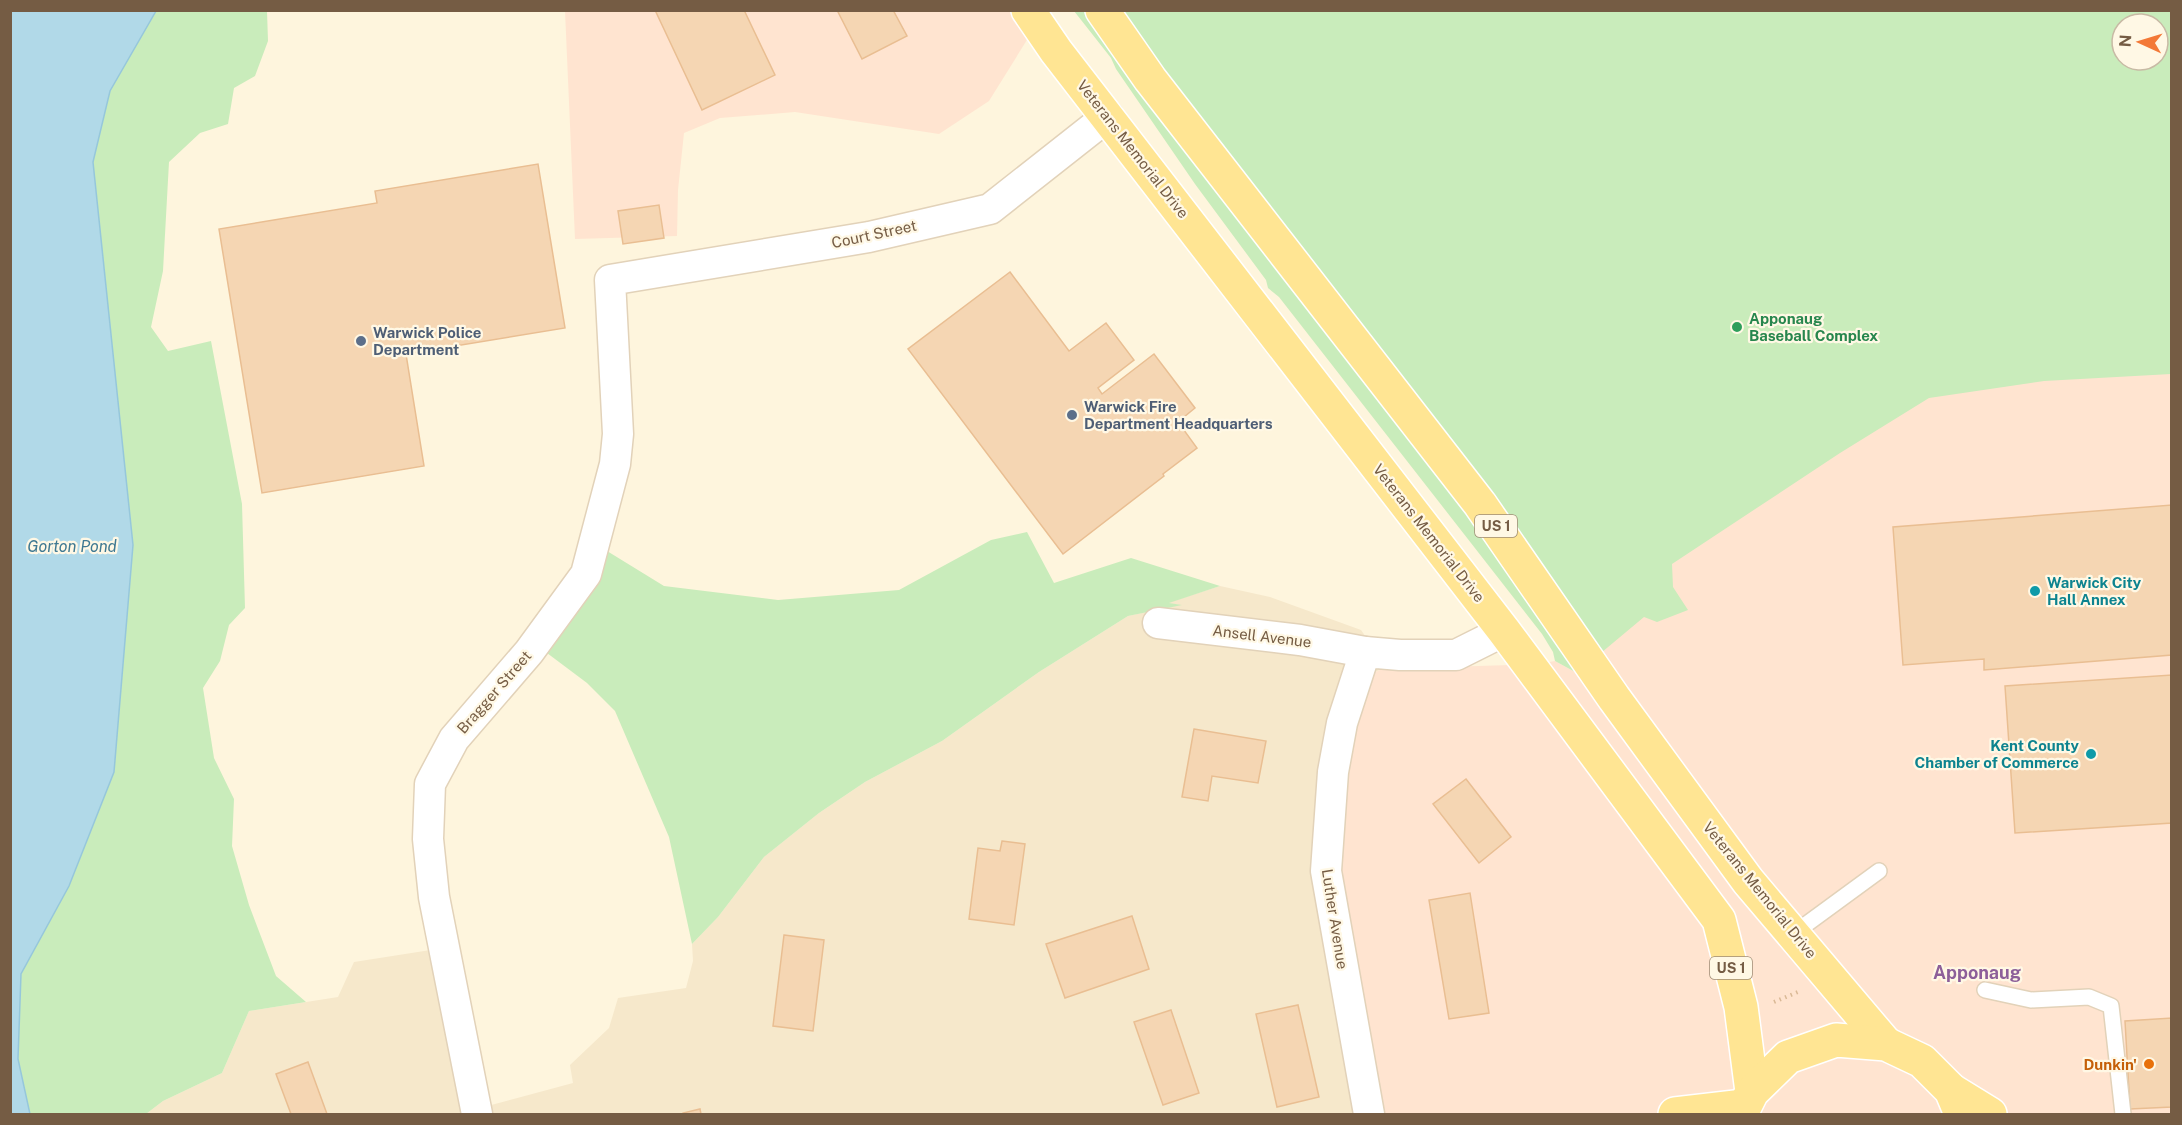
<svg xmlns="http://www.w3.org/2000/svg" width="2182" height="1125" font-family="'Public Sans',sans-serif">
<rect width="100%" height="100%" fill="#fef5dd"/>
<polygon fill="#f6e8cb" points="1220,586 1270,597 1361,630 1384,663 1382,669 1367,676 1366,1114 146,1114 163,1101 222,1073 249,1011 338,997 354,962 437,949 480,1108 573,1083 570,1065 609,1028 618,998 686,988 693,961 692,944 718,917 764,857 819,813 865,782 942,741 1039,672 1128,616 1179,605 1167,603"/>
<g fill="#ffe4d0">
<polygon points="565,11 1045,11 989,101 939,134 795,112 720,118 684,133 678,190 677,236 575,239"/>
<polygon points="2171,357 2171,1114 1366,1114 1320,868 1367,676 1382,669 1539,664 1555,661 1577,673 1672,548 1891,394"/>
</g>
<g fill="#c9ecbb" fill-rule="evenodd">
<polygon points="156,11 267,11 268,41 255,76 234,88 228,124 200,133 169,162 163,271 151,327 168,351 211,341 242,504 245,608 229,625 220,661 203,688 214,758 234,799 232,846 249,905 276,976 306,1002 249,1011 222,1073 163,1101 146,1114 30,1114 18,1059 21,974 69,886 114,772 133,545 93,162 110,91"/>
<path d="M1074 11H2171V374L2044 381 1929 398 1840 453 1672 564 1673 587 1688 610 1657 622 1644 617 1577 673 1555 661 1553 652 1542 634 1279 297 1268 288 1266 280 1195 184 1116 69 1111 58ZM2122 24H2158V60H2122Z"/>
<polygon points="1027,532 1054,583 1131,558 1220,586 1169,603 1182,605 1128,616 1039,672 942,741 865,782 819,813 764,857 718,917 692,944 669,837 615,711 587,683 535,644 594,543 664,586 778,600 899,590 991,540"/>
</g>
<polygon fill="#b1d9e8" stroke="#96c7db" stroke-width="1.5" points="10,11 156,11 110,91 93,162 133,545 114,772 69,886 21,974 18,1059 30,1114 10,1114"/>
<g fill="#f5d6b3" stroke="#e9be92" stroke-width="1.5">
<polygon points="655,10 744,10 775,75 702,110"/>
<polygon points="837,10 893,10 907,36 862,59"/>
<polygon points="538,164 565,328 406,354 424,466 262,493 219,229 377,203 375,191"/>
<polygon points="659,205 664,238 623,244 618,211"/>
<polygon points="1010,272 1069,351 1106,323 1134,360 1098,388 1102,394 1154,354 1195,408 1178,422 1197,448 1163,474 1164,476 1063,554 908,349"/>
<polygon points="2172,505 2172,655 1984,670 1984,659 1903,665 1893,527"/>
<polygon points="2172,675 2172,823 2015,833 2005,686"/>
<polygon points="1194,729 1266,741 1258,783 1212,776 1208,801 1182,797"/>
<polygon points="1466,779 1511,837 1479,863 1433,804"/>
<polygon points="1002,841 1025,844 1014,925 969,919 978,848 1000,851"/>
<polygon points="1470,893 1489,1013 1449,1019 1429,900"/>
<polygon points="1132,916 1149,969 1065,998 1046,944"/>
<polygon points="784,935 824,940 813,1031 773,1026"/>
<polygon points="1298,1005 1319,1097 1277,1107 1256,1014"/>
<polygon points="1171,1010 1199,1093 1163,1105 1134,1022"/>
<polygon points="2172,1018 2172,1107 2130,1109 2125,1021"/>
<polygon points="308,1062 327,1114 291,1114 276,1074"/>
<polygon points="700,1109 701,1114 683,1114 683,1113"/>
</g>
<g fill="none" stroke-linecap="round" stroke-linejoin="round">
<g stroke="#e2d2b9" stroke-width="18">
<g id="lane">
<polyline points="1793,934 1879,871"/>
<polyline points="1985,990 2031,1000 2089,997 2111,1006 2123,1114"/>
</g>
</g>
<g stroke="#e2d2b9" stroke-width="33">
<g id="street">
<polyline points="1158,623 1300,640 1365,652"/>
<polyline points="477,1114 434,897 428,839 430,784 454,739 529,652 586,574 615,464 618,434 610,280 869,237 990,209 1108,116"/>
<polyline points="1369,1114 1326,871 1333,772 1342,723 1365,652 1400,655 1456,655 1504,631"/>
</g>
</g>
<g stroke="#fff" stroke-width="36">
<g id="primary">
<polyline points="1028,10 1056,51 1504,631 1719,920 1741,1007 1752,1092"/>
<polyline points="1102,10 1150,79 1480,504 1614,698 1748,881 1886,1044"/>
<polyline points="1951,1090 1990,1114"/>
<polyline points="1675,1114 1744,1106"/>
<polyline points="1741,1114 1752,1092 1788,1057 1836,1040 1886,1044 1922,1061 1951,1090 1961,1114"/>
</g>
</g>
<polyline stroke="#dab996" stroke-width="4" stroke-dasharray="1.5 4.5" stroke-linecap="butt" points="1774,1002 1798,992"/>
<use href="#lane" stroke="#fff" stroke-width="15"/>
<use href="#street" stroke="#fff" stroke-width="30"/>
<use href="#primary" stroke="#ffe593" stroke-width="33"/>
</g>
<circle fill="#2e9e5b" stroke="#fff8e5" stroke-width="2" cx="1737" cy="327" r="6"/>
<g fill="#5c6f8a" stroke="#fff8e5" stroke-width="2">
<circle cx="361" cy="341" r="6"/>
<circle cx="1072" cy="415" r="6"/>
</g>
<g fill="#0f9aa8" stroke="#fff8e5" stroke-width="2">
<circle cx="2035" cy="591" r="6"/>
<circle cx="2091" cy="754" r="6"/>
</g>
<circle fill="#e8710a" stroke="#fff8e5" stroke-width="2" cx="2149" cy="1064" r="6"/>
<g text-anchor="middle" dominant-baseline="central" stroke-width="4.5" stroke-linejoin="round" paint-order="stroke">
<g fill="#fff8e5" stroke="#9e8b74" stroke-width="1.5">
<rect x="1475" y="515" width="42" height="22" rx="4.5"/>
<rect x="1710" y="957" width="42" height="22" rx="4.5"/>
</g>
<g font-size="14" font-weight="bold" fill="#755c44">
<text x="1496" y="526">US 1</text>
<text x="1731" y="968">US 1</text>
</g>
<g font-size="15" fill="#755c44" stroke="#fff8e5">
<text transform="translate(1133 149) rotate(52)">Veterans Memorial Drive</text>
<text transform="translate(874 234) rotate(-12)">Court Street</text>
<text transform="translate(1429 533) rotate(52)">Veterans Memorial Drive</text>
<text transform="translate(1262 636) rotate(7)">Ansell Avenue</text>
<text transform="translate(494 692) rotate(-49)">Bragger Street</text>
<text transform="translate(1760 890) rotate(51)">Veterans Memorial Drive</text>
<text transform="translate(1335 919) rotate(81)">Luther Avenue</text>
</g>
<g font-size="15" font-weight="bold" fill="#27864d" stroke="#fff8e5" text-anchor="start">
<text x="1749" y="318">Apponaug<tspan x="1749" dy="17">Baseball Complex</tspan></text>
</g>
<g font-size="15" font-weight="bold" fill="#4e5e75" stroke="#fff8e5" text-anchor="start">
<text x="373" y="332">Warwick Police<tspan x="373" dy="17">Department</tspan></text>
<text x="1084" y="406">Warwick Fire<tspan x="1084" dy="17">Department Headquarters</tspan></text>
</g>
<g font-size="15" font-weight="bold" fill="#0d838f" stroke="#fff8e5" text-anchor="start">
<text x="2047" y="582">Warwick City<tspan x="2047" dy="17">Hall Annex</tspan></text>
<text x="2079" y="745" text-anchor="end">Kent County<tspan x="2079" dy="17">Chamber of Commerce</tspan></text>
</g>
<g font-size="15" font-weight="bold" fill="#c56008" stroke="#fff8e5" text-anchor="end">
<text x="2137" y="1064">Dunkin'</text>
</g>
<g font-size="16" font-style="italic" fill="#3f7992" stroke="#fff8e5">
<text x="72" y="546">Gorton Pond</text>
</g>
<g font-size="18" font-weight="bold" fill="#8d5f99" stroke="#fff8e5">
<text x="1977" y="972">Apponaug</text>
</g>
</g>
<rect width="2182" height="1125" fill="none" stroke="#755c44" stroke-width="24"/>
<g transform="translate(2140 42) rotate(274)"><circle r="28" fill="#fff8e5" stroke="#c8baa5" stroke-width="1.5"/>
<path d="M0-4.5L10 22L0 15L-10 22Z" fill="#f37937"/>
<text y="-9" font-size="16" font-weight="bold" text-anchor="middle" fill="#755c44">N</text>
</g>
</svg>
